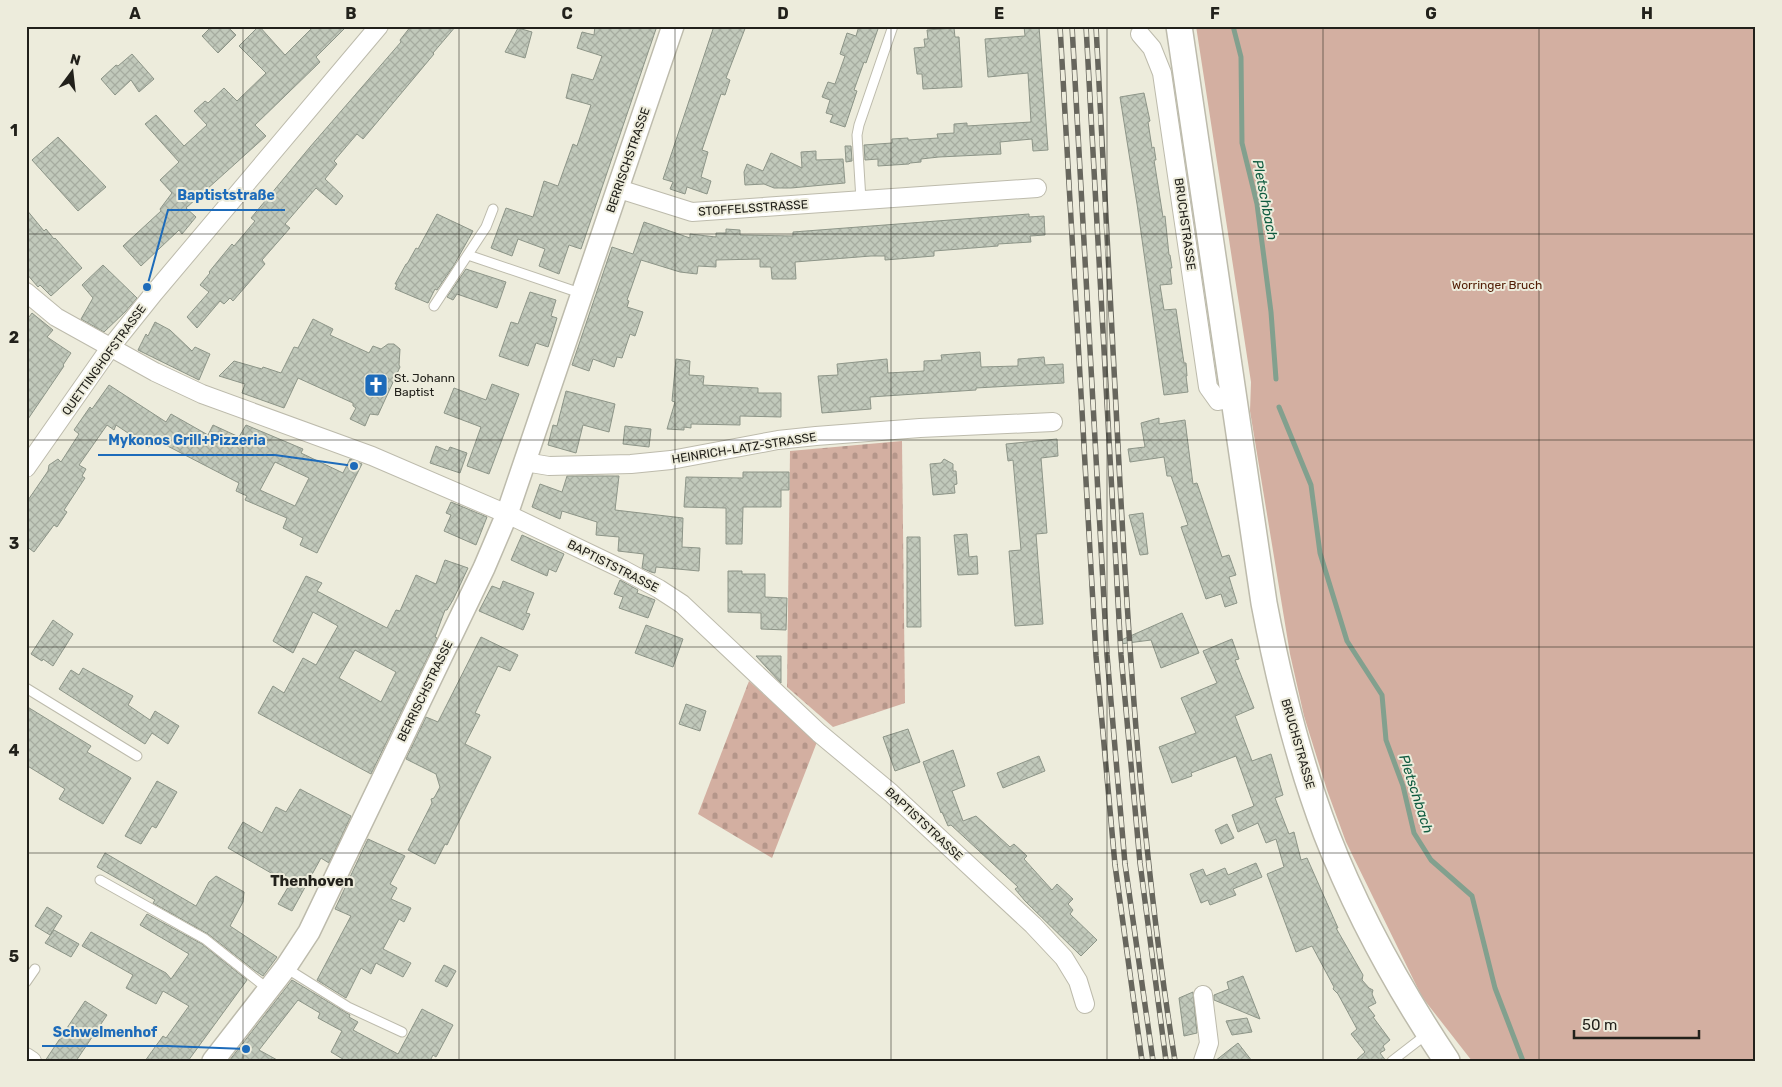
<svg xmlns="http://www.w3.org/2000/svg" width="1782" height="1087" font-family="Rubik,sans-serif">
<defs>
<pattern id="cemetery-stones" width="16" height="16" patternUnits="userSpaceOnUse" patternTransform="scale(1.25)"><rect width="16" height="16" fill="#d3afa1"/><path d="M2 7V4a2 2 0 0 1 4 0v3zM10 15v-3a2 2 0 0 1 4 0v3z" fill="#b5968a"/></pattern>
<pattern id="building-cross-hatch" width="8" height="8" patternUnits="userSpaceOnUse" patternTransform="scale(1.25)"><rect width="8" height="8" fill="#c1c9bb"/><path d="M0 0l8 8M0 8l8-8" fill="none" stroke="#a6aca0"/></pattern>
</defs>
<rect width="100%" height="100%" fill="#edecdc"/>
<g fill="url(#cemetery-stones)">
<polygon points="902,441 905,703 833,727 787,687 790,451"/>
<polygon points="749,681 817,742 772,858 698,814"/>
</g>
<polygon fill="#d3afa1" points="1196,26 1756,26 1756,1061 1472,1061 1422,997 1346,842 1327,790 1304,716 1290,654 1250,411 1251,382"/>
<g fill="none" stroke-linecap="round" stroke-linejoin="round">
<g stroke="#82a08e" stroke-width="5">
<polyline points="1233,26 1241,57 1242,143 1257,204 1271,312 1276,379"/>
<polyline points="1279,407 1311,485 1320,553 1347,641 1382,695 1386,740 1403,786 1414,833 1431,860 1472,896 1495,988 1523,1061"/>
</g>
</g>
<g fill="url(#building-cross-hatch)" stroke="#8d9588" fill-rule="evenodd">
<polygon points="212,26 227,26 236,35 218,53 202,36"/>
<polygon points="259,26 285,55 314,26 347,26 316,57 320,62 255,125 266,136 186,208 196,217 182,234 179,230 141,266 123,246 161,211 160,209 172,193 160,180 179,162 145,124 156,115 184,146 207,125 194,111 205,101 208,103 224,88 237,101 266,73 239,46"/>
<polygon points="411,26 456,26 433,53 434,54 363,139 357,134 334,161 337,164 325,179 343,196 336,205 316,188 285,224 290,228 262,260 265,264 233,301 230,298 224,304 220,301 197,328 187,317 209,292 200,285 210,273 209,272 232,244 234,246 255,221 251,218 310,147 401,42 400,40"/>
<polygon points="595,26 657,26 581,249 569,245 559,274 539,266 545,249 518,239 512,256 491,248 506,208 533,217 544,181 558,186 573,144 577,146 591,105 566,98 572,74 593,80 602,56 577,48 582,32 594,35"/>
<polygon points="714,26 746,26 726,78 730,80 725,95 721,94 702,150 708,152 701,177 711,181 707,194 687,187 685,194 670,189 673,182 663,179"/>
<polygon points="859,26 879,26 866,63 864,62 854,90 857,91 845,127 830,122 833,115 826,113 830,100 822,97 828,82 835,84 845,56 840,54 847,33 856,36"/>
<polygon points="1024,26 1039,26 1048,150 1033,151 1032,139 1000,142 1001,154 939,157 921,159 921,162 910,163 909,164 878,166 878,159 865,160 864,145 892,143 892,139 908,138 908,140 938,138 937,134 954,133 954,124 967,123 967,126 1031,122 1028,73 988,77 985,39 1025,36"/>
<polygon points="518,28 532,32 525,58 505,52"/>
<polygon points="954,28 955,37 959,37 962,87 923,89 922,74 917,74 914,48 925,47 924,39 928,39 927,30"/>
<polygon points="132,54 154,79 139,92 131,80 115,95 101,79 116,65 118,66"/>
<polygon points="1144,93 1150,121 1148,122 1152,148 1154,147 1156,160 1154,160 1163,217 1165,216 1169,255 1170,255 1172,268 1170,268 1172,284 1160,285 1164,310 1176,309 1184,363 1186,363 1187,376 1186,376 1188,392 1164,395 1137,204 1120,97"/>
<polygon points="58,137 106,187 78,211 32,160"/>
<polygon points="845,146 851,146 852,161 846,162"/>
<polygon points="816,151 816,160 843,159 845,183 791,188 774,188 764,184 745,185 744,172 747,164 763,171 771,153 802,168 801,152"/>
<polygon points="26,209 44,231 46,229 54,239 55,238 82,268 51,296 40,285 38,287 26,273"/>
<polygon points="437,214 473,231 454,265 437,290 435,289 428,303 395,289 397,284 395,284 406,264 407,264 416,248 418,249"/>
<polygon points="1029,214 1029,217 1044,216 1045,235 1030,236 1031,242 998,244 998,246 934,251 934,256 885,260 885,256 871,256 795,262 796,279 772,279 771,267 760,267 760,259 716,260 716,267 698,266 697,274 680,272 641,260 627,300 629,301 627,307 643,312 635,336 630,334 622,358 617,357 614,367 593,359 589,371 572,365 612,247 633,254 644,222 690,238 690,234 716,237 716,233 726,233 726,229 740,230 740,235 793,236 793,232"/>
<polygon points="103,265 137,298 125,312 104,332 81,319 93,298 82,285"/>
<polygon points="466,269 506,282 497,308 457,294 453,300 447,297"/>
<polygon points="530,292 556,300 551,316 557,318 548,347 536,343 528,366 499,356 511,322 518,324"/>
<polygon points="32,313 53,330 47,337 71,353 63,365 64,366 26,422 26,321"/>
<polygon points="313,319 333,329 330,335 369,353 373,346 381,349 388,344 394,344 400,349 399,365 400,367 378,415 370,414 365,426 350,419 356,408 353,406 353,403 298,378 284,408 242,393 245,384 219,376 234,361 262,369 263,367 281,373 294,347 298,348"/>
<polygon points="155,322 170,330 192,351 195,347 210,354 199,380 138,350 146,334 148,336"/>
<polygon points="980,352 981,367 1018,366 1018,359 1044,357 1045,365 1063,364 1064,383 976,388 976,390 870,397 871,409 822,413 818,376 838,375 837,364 887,359 888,373 924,371 924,361 942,360 941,355"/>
<polygon points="676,359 690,361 689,375 704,376 703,385 758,388 758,393 781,393 781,417 740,416 740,425 691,424 691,428 684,427 684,430 667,429 675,402 672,401"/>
<polygon points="492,384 519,394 489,474 467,466 481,427 444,413 454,388 486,400"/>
<path d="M109 385 166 422 171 414 208 435 213 425 239 437 246 425 303 449 301 453 343 473 350 459 362 464 317 553 300 545 303 538 283 528 287 518 245 500 247 496 236 491 239 483 154 439 149 447 116 425 114 430 107 425 79 465 86 469 82 476 85 478 64 510 67 512 57 527 54 525 34 552 26 546V503L48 471 49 465 58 459 61 462 79 434 74 430 90 407 92 409ZM275 462 309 478 295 506 260 490Z"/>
<polygon points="566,391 615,404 609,432 583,425 576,453 548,445 553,425 557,426"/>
<polygon points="1159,418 1159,424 1185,420 1193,484 1197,483 1222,557 1229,555 1236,575 1229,577 1237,603 1225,607 1221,594 1206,599 1181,527 1188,525 1171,476 1167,476 1164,457 1130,462 1128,449 1145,447 1141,423"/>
<polygon points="625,426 651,429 649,447 623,444"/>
<polygon points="1057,439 1058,456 1041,458 1047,533 1036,534 1043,624 1015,626 1009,551 1021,550 1013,460 1008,461 1006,444"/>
<polygon points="436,446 448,451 450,447 467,453 460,473 430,463"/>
<polygon points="944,459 953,464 953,471 956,471 957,484 954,485 955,493 933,495 930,464 941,463"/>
<polygon points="743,472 789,472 789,490 781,490 781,507 743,507 742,544 726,544 726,508 684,507 686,477 743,478"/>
<polygon points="567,476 619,476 615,510 683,518 682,547 700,548 699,571 656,567 655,573 651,572 642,568 644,554 618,551 619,537 596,535 597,522 562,511 560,519 532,507 540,484 562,492"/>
<polygon points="451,502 487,517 476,545 444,531 451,515 446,513"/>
<polygon points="1143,513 1148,554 1140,555 1129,515"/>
<polygon points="967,534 969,557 977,556 978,574 958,575 954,535"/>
<polygon points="522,535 564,554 556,572 549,569 547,576 511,560"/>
<polygon points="907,537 920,537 921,627 907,627"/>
<path d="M445 560 468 568 453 600 447 610H445L435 637 437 638 371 774 258 713 273 686 284 693 303 658 316 665 338 626 313 612 293 653 273 641 306 576 322 583 317 591 387 628 396 610 400 611 416 575 436 584ZM355 650 396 672 381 702 339 678Z"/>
<polygon points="728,571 742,571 742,574 765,574 765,597 787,598 786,630 761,629 761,613 728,612"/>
<polygon points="620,580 638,590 637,593 655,600 648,618 619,608 623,597 614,594"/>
<polygon points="503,581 534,593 526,613 530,614 523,630 479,611 492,586 500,589"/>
<polygon points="1182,613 1199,653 1161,668 1151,640 1120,644 1119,641"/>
<polygon points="53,620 73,634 53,666 43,659 42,661 31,654"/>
<polygon points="646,625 683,639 673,667 635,653"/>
<polygon points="481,637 518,655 510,671 498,666 475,713 480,715 465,744 491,757 447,845 445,844 435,864 408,850 432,803 431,799 434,798 440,787 436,774 406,759 426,717 438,722"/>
<polygon points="1232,639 1239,659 1235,660 1254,708 1235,716 1252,761 1271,754 1283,795 1275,798 1289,834 1294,832 1301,860 1307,858 1338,928 1336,928 1363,975 1362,980 1369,988 1373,990 1372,994 1376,1003 1368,1007 1375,1016 1373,1017 1390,1040 1383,1046 1385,1050 1380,1053 1386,1061 1355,1061 1365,1052 1351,1034 1357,1029 1338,994 1333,989 1334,987 1312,946 1296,952 1267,874 1284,867 1276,839 1266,843 1258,823 1238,832 1232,815 1254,806 1236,756 1191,773 1192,776 1172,783 1159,747 1196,733 1181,698 1217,683 1203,651"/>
<polygon points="756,656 781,656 781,683 767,668"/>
<polygon points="83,668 133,696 128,705 150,720 155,711 179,726 168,744 152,733 145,744 59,689 71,670 79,675"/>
<polygon points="686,704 706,711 700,731 679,724"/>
<polygon points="26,706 91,746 87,752 131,778 103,824 59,799 65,789 26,765"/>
<polygon points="908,729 920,762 895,771 883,737"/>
<polygon points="953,750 965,786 952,791 963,821 976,816 1010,847 1014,844 1027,856 1024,859 1052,890 1057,884 1073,899 1068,904 1073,910 1070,914 1097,940 1081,956 1025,901 1015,889 1018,887 951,825 948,826 942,812 941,813 923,762"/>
<polygon points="1039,756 1045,771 1003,788 997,773"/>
<polygon points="157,781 177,792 156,828 152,826 141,844 125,836"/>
<polygon points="300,789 351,816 329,863 321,858 292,911 278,904 290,884 228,848 243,822 262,833 276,807 286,812"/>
<polygon points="1227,824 1234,838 1221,844 1215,830"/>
<polygon points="368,839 405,856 390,884 397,888 391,899 411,908 404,922 399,919 383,949 411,963 403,977 376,963 371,974 361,968 346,998 317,980 351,916 335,909"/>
<polygon points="105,853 196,906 209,882 216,876 244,892 243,902 230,926 277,957 263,976 254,970 208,934 153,903 155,900 97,867"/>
<polygon points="1256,863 1262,877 1233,889 1236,895 1210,905 1208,900 1201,903 1190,874 1203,869 1206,876 1225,868 1228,875"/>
<polygon points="47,907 62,916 50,935 35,926"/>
<polygon points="147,914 202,944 247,980 188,1061 145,1061 163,1036 166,1038 189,1006 163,991 156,1004 126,988 133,975 82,946 91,932 166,973 171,979 189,954 140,925"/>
<polygon points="54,930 79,944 71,957 45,943"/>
<polygon points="444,965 456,971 447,987 435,981"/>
<polygon points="1243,976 1251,996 1260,1019 1214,1000 1214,995 1229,989 1227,982"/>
<polygon points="292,980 350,1015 349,1017 358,1022 353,1030 398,1054 422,1009 453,1025 436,1057 433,1055 430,1061 346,1061 331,1052 342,1031 318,1018 320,1013 298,1000 259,1050 279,1061 229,1061"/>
<polygon points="1193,992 1197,1033 1184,1036 1179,998"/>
<polygon points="85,1001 107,1015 76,1061 45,1061"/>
<polygon points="1247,1018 1252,1032 1232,1035 1226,1021"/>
<polygon points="1238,1043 1252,1061 1215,1061"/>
</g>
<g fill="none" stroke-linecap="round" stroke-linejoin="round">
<g stroke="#bdbbac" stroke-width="11">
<g id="service">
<polyline points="861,200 857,135 859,125 893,26"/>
<polyline points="468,255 583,294"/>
<polyline points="434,306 486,227 493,209"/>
<polyline points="26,688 137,756"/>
<polyline points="100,880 205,939 268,989"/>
<polyline points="286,968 348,1007 402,1032"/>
<polyline points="26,982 35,969"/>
<polyline points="1392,1061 1427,1034"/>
</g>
</g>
<g stroke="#bdbbac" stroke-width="20">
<g id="minor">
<polyline points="1140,34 1152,48 1162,73 1208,387 1218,401 1234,398"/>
<polyline points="619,189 692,212 1037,188"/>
<polyline points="26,292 56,317 155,372 202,394 372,456 507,514 622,569 659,589 682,604 819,733 891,793 1033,925 1064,958 1078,981 1085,1004"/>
<polyline points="525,462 549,466 631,464 671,460 778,440 816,436 920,428 1053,422"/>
<polyline points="26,468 110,348 154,293 379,26"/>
<polyline points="1203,995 1209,1043 1203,1061"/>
<polyline points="26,1057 32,1061"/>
</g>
</g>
<g stroke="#bdbbac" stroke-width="24">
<polyline id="tertiary" points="213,1061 286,967 309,932 484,568 507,514 673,26"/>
</g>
<g stroke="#bdbbac" stroke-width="28">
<path id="secondary" d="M1179 26 1264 603C1279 682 1298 759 1326 833 1357 913 1399 989 1447 1061"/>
</g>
<use href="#service" stroke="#fff" stroke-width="9"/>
<use href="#minor" stroke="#fff" stroke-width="18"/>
<use href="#tertiary" stroke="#fff" stroke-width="21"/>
<use href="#secondary" stroke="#fff" stroke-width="25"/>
<g stroke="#67665d" stroke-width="5.5">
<g id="rail">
<polyline points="1060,26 1096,656 1115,865 1142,1061"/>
<polyline points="1072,26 1107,655 1125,864 1153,1061"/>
<polyline points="1086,26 1121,655 1140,863 1166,1061"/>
<path d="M1096 26C1102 153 1109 280 1116 407 1127 625 1140 844 1175 1061"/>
</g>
</g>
<use href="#rail" stroke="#edecdc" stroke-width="4" stroke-dasharray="11" stroke-linecap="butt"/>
</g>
<path fill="none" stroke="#22211b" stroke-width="1" stroke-opacity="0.55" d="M243 26V1061M459 26V1061M675 26V1061M891 26V1061M1107 26V1061M1323 26V1061M1539 26V1061M26 234H1756M26 440H1756M26 647H1756M26 853H1756"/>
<defs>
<g id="church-square" transform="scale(1.25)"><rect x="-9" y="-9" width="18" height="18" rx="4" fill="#1d6bba" stroke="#edecdc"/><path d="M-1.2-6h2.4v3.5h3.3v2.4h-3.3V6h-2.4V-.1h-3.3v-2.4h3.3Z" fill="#fff"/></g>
</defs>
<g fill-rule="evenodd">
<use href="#church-square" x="376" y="385"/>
</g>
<g text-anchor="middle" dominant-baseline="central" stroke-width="4" stroke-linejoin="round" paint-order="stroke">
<g font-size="12" fill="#22211b" stroke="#edecdc">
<text transform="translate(628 160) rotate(-71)">BERRISCHSTRASSE</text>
<text transform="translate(753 208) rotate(-4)">STOFFELSSTRASSE</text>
<text transform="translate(1185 224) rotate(82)">BRUCHSTRASSE</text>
<text transform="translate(104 360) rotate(-54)">QUETTINGHOFSTRASSE</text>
<text transform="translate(744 448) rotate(-9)">HEINRICH-LATZ-STRASSE</text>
<text transform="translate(613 566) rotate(27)">BAPTISTSTRASSE</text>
<text transform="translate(425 691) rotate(-64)">BERRISCHSTRASSE</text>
<text transform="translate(1298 744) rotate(74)">BRUCHSTRASSE</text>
<text transform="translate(924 824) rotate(43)">BAPTISTSTRASSE</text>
</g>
<g font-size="12" fill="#511d05" stroke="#edecdc">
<text x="1497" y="285">Worringer Bruch</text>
</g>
<g font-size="12" fill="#22211b" stroke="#edecdc" text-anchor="start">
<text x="394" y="378">St. Johann<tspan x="394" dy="14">Baptist</tspan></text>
</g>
<g font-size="14" font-style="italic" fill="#105c40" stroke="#edecdc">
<text transform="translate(1265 200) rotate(79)">Pletschbach</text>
<text transform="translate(1416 794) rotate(72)">Pletschbach</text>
</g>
<g font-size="15" font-weight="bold" fill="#22211b" stroke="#edecdc">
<text x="312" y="881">Thenhoven</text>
</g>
</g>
<path fill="none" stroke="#1d6bba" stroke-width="2" d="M147 287L168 210H285M354 466L275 455H98M246 1049L167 1046H42"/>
<g fill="#1d6bba" stroke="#edecdc" stroke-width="2">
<circle cx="147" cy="287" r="5"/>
<circle cx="354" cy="466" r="5"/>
<circle cx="246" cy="1049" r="5"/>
</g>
<g font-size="14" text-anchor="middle" font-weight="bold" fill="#1d6bba" stroke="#edecdc" stroke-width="4" stroke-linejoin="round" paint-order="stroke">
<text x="226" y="200">Baptiststraße</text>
<text x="187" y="445">Mykonos Grill+Pizzeria</text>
<text x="105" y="1037">Schwelmenhof</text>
</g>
<rect width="1782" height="1087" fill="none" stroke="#edecdc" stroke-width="55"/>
<g transform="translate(72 72) rotate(15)" stroke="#edecdc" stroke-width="4" paint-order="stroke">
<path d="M0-4L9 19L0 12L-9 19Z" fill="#22211b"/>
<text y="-8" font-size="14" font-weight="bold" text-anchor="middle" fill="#22211b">N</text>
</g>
<path d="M1574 1030v8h125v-8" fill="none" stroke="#22211b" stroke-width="2.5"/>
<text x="1582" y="1030" font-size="15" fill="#22211b" stroke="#edecdc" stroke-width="4" paint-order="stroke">50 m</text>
<rect x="28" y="28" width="1726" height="1032" fill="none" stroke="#22211b" stroke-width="2"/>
<g font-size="16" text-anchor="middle" font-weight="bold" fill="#22211b">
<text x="135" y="19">A</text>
<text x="351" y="19">B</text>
<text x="567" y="19">C</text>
<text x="783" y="19">D</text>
<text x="999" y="19">E</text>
<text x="1215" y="19">F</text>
<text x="1431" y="19">G</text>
<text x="1647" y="19">H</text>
<text x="14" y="136">1</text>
<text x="14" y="343">2</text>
<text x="14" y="549">3</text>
<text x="14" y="756">4</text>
<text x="14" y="962">5</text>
</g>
</svg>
